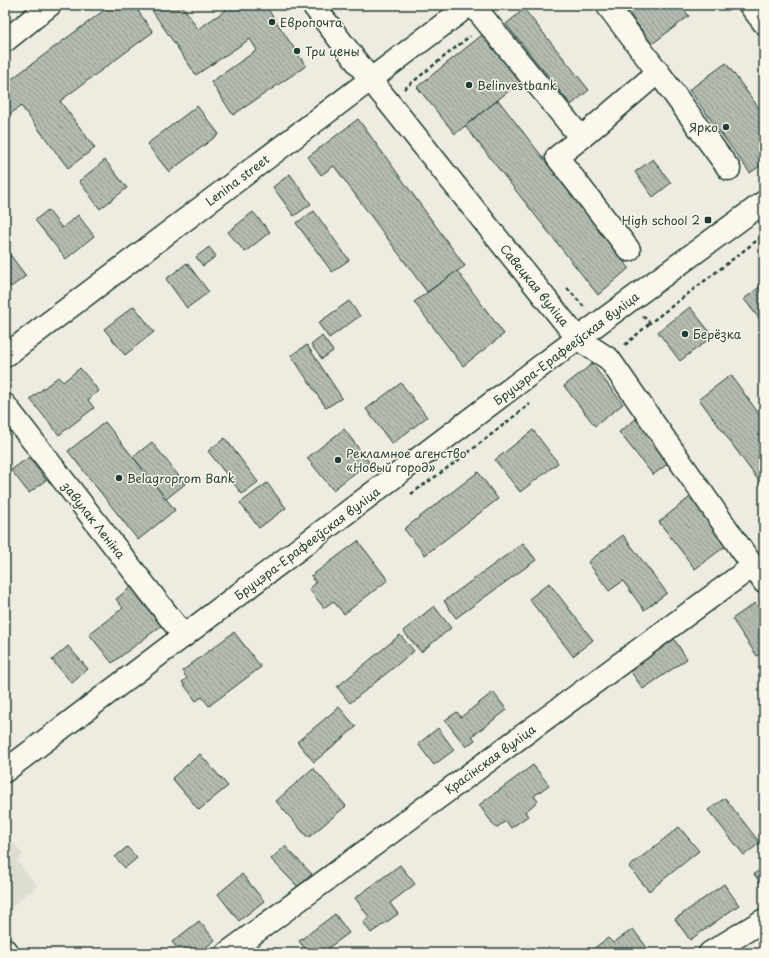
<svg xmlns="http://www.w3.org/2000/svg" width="769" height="958" font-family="'Playpen Sans',sans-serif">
<defs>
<pattern id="building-back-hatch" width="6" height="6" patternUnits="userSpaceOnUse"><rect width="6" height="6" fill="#b4bbb0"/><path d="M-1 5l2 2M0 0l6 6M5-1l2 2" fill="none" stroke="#929990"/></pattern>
</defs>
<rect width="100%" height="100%" fill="#eeece1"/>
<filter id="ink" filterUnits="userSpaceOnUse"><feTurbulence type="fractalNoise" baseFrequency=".025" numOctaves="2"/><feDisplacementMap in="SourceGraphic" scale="8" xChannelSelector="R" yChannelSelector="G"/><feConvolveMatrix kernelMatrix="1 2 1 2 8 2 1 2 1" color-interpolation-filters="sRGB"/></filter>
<g filter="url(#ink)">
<polygon fill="#ddddd2" points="12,841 23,855 17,861 37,886 5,912 5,845"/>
<g fill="url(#building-back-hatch)" stroke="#1f3d34">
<polygon points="111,5 146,5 138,11 153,32 60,101 95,148 68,168 21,106 5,118 5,84"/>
<polygon points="156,5 182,5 198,29 226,10 223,5 265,5 306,66 233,115 211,82 257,50 250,39 196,75 151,9"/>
<polygon points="623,5 680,5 689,16 652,44"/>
<polygon points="524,9 589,90 571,105 506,24"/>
<polygon points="482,35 520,82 455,134 417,87"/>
<polygon points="726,63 764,115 764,163 750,173 689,90"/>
<polygon points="498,100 629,268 598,295 465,126"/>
<polygon points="197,106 219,134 169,172 147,144"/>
<polygon points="358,119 465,266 427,292 334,166 321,175 308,157"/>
<polygon points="653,159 671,183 653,197 635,172"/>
<polygon points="105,160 127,188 100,209 79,181"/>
<polygon points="290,174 311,204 294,216 273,187"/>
<polygon points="48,210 62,228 78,215 94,236 66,259 35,220"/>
<polygon points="314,211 349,260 332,272 296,223"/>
<polygon points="253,212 270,232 245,252 228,232"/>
<polygon points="209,247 216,256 203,266 196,257"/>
<polygon points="5,248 26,276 11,287 5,280"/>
<polygon points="187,263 209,292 187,308 166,279"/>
<polygon points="457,271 504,334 463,366 414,302"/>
<polygon points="762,285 764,288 764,325 744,299"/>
<polygon points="349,301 360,316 329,338 318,323"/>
<polygon points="134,306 154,332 125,355 104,329"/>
<polygon points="690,307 713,336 680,361 658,332"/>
<polygon points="322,336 333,351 322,359 311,345"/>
<polygon points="307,345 342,398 326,408 291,355"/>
<polygon points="592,364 623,404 595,426 564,386"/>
<polygon points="80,368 99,391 88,400 94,408 59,435 30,399 58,377 63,382"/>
<polygon points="731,375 764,421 764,488 699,399"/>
<polygon points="401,383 427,417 392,444 366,409"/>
<polygon points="636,419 670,462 653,475 619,432"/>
<polygon points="105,422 175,510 138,540 68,451"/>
<polygon points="344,429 369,462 333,490 307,458"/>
<polygon points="533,430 558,463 520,492 495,460"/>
<polygon points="225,438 258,482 242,494 208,451"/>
<polygon points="152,442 185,484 166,499 133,457"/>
<polygon points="29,457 46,480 29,493 11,470"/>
<polygon points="478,472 498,499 425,555 404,529"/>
<polygon points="267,483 286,508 259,528 240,503"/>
<polygon points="690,497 727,545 695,569 659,522"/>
<polygon points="623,535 667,593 644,610 623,581 609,591 588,562"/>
<polygon points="358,541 388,580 344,614 333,601 324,608 309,589 316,583 311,576"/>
<polygon points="523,543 536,560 456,618 444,601"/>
<polygon points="549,583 593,640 573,656 529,599"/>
<polygon points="131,587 161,626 112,663 89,634 123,608 116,599"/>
<polygon points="755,603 764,616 764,651 757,656 732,619"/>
<polygon points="434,606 451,628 421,652 403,631"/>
<polygon points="234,632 261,667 209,706 202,697 196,701 182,682 187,678 182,671"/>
<polygon points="400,635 414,651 350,703 337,687"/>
<polygon points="674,639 687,659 643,689 629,669"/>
<polygon points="68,646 88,669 72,683 52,660"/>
<polygon points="493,692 507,710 472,736 475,740 466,747 445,720 457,712 461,717"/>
<polygon points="339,707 356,727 314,762 297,742"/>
<polygon points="438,728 454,750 434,765 418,744"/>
<polygon points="200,754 228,786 199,810 172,778"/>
<polygon points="533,765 549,785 534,796 538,801 525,812 528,816 511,828 506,821 496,828 479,805"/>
<polygon points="313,768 346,806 308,838 276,801"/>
<polygon points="725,798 760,843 744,855 708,810"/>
<polygon points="679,827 699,851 649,891 629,867"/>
<polygon points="285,846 312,874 298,887 271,859"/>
<polygon points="127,847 137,858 125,868 115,857"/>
<polygon points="400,865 415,884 390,903 398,914 371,933 363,922 369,917 355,898"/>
<polygon points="764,867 764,888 754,874"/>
<polygon points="242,874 264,901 239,921 218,894"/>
<polygon points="724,884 739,905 690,940 675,919"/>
<polygon points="335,914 349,933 324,951 326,953 308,953 299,941"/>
<polygon points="199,921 215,940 199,953 181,953 172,942"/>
<polygon points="633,929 651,953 596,953 593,949 608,938 613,943"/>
</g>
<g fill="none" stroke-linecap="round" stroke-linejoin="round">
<g stroke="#1f3d34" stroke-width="25">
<g id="minor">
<polyline points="473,5 581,138 557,157 629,250"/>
<polyline points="607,5 658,72"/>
<polyline points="5,41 50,5"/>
<polyline points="581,138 658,72 729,169"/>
<polyline points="578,339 609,359 764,582"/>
<polyline points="5,356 469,5"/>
<polyline points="5,405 184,636"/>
<polyline points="5,950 7,953"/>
<polyline points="227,953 753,566"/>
<polyline points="710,953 764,920"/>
</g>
</g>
<g stroke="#1f3d34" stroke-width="25">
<g id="major">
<polyline points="313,5 370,79 578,339"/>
<polyline points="750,5 764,23"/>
<polyline points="5,771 562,350 764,202"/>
</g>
</g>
<g stroke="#1f3d34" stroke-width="2.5" stroke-dasharray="4 3" stroke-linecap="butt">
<polyline points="404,89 470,36"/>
<polyline points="567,288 585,308"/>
<polyline points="643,316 650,323 764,235"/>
<polyline points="625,345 650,323"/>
<polyline points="411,494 460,459 530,404"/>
</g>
<use href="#minor" stroke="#fbf7ec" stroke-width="22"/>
<use href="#major" stroke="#fbf7ec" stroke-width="22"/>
</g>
</g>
<g fill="#1f3d34" stroke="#fbf7ec" stroke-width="1.5">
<circle cx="272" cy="22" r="4"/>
<circle cx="297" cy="51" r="4"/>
<circle cx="469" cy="85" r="4"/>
<circle cx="726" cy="127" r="4"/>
<rect x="704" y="216" width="8" height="8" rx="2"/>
<circle cx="685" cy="334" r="4"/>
<circle cx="338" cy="460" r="4"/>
<circle cx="119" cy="478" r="4"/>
</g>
<g text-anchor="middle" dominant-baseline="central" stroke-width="3" stroke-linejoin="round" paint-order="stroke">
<g font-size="12" fill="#1f3d34" stroke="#fbf7ec" text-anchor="start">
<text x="280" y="22">Европочта</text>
<text x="305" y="51">Три цены</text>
<text x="477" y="85">Belinvestbank</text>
<text x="718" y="127" text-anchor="end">Ярко</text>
<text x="700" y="220" text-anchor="end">High school 2</text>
<text x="693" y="334">Берёзка</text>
<text x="346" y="453">Рекламное агенство<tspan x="346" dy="14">«Новый город»</tspan></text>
<text x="127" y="478">Belagroprom Bank</text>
</g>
<g font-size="12" fill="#1f3d34" stroke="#fbf7ec">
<text transform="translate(237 180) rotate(-37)">Lenina street</text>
<text transform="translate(535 285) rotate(51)">Савецкая вуліца</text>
<text transform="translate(566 348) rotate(-37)">Бруцэра-Ерафееўская вуліца</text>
<text transform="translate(94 520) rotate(52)">завулак Леніна</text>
<text transform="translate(307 543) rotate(-37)">Бруцэра-Ерафееўская вуліца</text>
<text transform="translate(490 759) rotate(-36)">Красінская вуліца</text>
</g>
</g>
<rect width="769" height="958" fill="none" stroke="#fbf7ec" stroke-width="20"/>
<rect x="10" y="10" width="749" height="938" fill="none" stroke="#1f3d34" stroke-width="1.5" filter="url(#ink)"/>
</svg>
